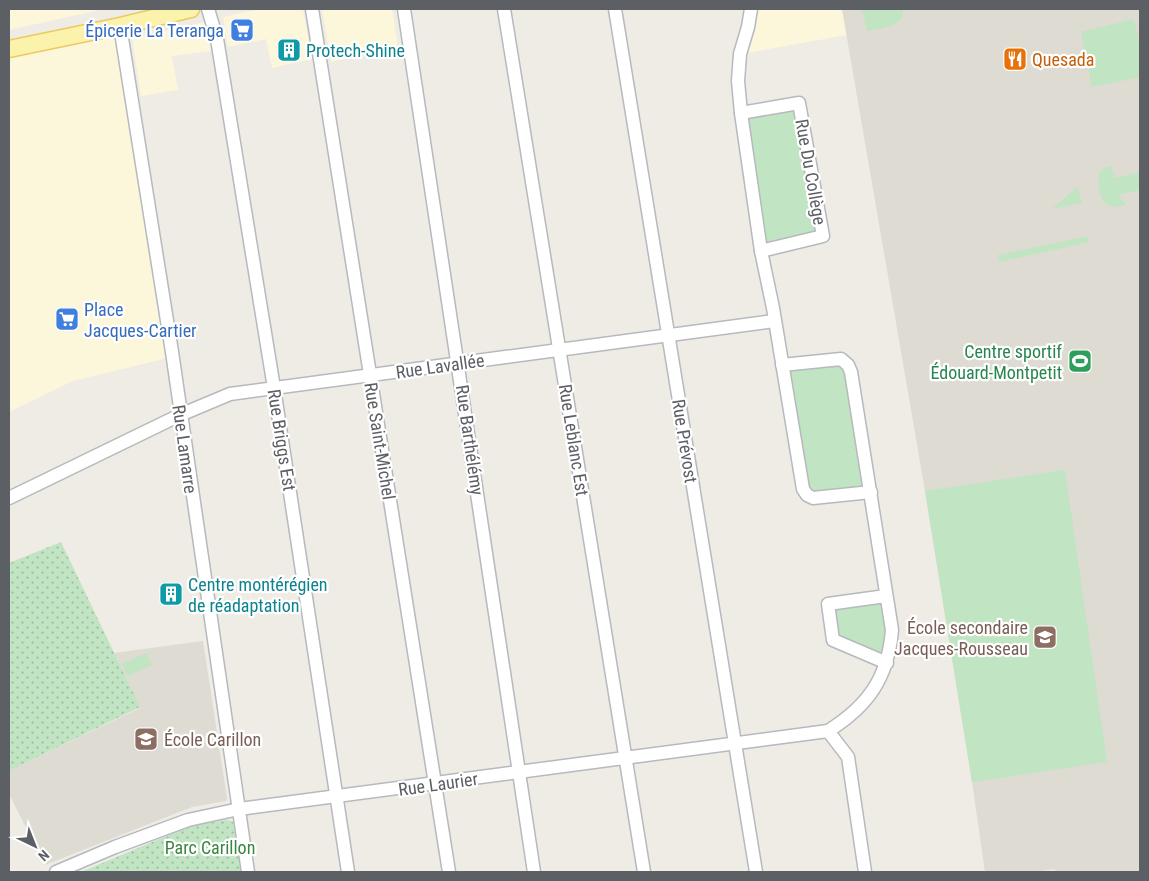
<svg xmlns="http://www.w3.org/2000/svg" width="1149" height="881" font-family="'Roboto Condensed',sans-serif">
<defs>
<pattern id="park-dots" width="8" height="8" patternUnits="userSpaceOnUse" patternTransform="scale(1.25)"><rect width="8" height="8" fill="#c1e4c3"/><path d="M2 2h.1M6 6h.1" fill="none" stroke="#a0bca2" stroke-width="1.8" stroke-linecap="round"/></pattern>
</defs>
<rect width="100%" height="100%" fill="#eeece4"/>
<g fill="#fcf6da">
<polygon points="9,9 104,9 9,30"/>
<polygon points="260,9 303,9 312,59 272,68 266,39 228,47 223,17"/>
<polygon points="322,9 392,9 398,46 331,62"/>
<polygon points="757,9 842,9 847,35 747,53 757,24"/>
<polygon points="205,22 211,51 172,56 178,90 141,96 132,38"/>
<polygon points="120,26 172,355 160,360 73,381 9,412 9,49"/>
</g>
<g fill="#dddbd2">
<polygon points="842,9 1140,9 1140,872 1056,872 1055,869 1034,872 985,872 972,782 925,491"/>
<polygon points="203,641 227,798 226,801 192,807 45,865 9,794 9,771 140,708 114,653"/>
</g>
<g fill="#c1e4c3">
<path d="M862 9H903C904 27 881 28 867 31Z"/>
<polygon points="1134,19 1140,47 1140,77 1092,87 1081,32"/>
<polygon points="799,103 823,236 761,251 741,113"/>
<path d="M1111 166 1115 178 1140 172V190L1118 195 1126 205C1121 206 1115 208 1110 206 1100 203 1095 179 1101 171 1103 168 1107 167 1111 166Z"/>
<polygon points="1077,187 1078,188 1082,203 1052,209"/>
<polygon points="1088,236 1089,242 999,262 998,255"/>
<polygon points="782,365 848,365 871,492 807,495"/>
<polygon points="1065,470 1107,762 972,782 925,491"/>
<polygon points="886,596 887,663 833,640 828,604"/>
<polygon points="146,653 152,665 128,676 122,664"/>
</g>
<g fill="url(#park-dots)">
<polygon points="61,542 140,707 9,771 9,563"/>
<polygon points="228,820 233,822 241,872 81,872 188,827 200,824"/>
</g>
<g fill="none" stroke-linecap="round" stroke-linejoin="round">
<g stroke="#b6b9bd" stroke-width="15">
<g id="minor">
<polyline points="208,9 217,39 274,388 348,872"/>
<polyline points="312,9 449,872"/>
<polyline points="404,9 534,872"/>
<polyline points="504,9 644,872"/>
<polyline points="615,9 756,872"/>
<polyline points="751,9 748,27 740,54 738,81 741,113 761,251 773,308 803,489 807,495 813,498 871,492"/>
<polyline points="120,26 172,352 248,872"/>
<polyline points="741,113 799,103 823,236 761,251"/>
<polyline points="9,498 180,415 230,394 774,321"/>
<polyline points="886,596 828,604 833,640 887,663"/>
<polyline points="828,731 848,757 865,872"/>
<path d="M56 872 115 847 188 820 239 809 828 731C868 706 888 678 892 630L851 372 848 365 841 359 782 365"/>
</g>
</g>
<g stroke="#ebcb5f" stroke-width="19">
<polyline id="major" points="9,49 120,26 191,9"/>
</g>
<use href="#minor" stroke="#fff" stroke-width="12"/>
<use href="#major" stroke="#fbf2ab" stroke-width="16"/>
</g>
<defs>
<g id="supermarket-square" transform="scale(1.25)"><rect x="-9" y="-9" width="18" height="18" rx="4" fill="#3f7fe0" stroke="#fff"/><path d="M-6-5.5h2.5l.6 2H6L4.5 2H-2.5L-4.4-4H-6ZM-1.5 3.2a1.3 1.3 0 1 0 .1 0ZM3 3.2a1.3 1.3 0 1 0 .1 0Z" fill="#fff"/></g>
<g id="building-square" transform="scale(1.25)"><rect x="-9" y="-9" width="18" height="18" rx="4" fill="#0f9aa8" stroke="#fff"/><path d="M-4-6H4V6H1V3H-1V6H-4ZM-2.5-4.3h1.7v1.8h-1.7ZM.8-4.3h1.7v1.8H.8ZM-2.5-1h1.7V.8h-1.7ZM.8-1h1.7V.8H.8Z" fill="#fff"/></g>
<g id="restaurant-square" transform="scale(1.25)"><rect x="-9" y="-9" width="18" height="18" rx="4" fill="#e8710a" stroke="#fff"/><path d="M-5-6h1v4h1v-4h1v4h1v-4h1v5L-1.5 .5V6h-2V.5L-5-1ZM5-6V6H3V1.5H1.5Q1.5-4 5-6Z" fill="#fff"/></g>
<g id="stadium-square" transform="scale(1.25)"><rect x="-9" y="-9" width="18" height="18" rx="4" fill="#2e9e5b" stroke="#fff"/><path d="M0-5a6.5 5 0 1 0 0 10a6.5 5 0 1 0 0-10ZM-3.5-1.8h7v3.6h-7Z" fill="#fff"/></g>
<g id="school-square" transform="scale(1.25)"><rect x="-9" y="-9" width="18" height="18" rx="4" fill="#8d6e63" stroke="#fff"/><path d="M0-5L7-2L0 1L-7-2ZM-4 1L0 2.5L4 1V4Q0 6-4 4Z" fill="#fff"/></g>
</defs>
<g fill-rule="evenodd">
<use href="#supermarket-square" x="242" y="30"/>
<use href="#building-square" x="289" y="50"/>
<use href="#restaurant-square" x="1015" y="59"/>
<use href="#supermarket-square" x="67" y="319"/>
<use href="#stadium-square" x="1080" y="361"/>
<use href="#building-square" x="171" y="594"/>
<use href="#school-square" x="1045" y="637"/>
<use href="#school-square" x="146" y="739"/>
</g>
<g text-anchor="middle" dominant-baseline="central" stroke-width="4.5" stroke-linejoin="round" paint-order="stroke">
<g font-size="18" fill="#366cbe" stroke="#fff" text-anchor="end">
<text x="224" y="30">Épicerie La Teranga</text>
<text x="84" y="309" text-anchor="start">Place<tspan x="84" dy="21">Jacques-Cartier</tspan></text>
</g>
<g font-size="18" fill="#0d838f" stroke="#fff" text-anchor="start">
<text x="306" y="50">Protech-Shine</text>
<text x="188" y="584">Centre montérégien<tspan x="188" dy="21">de réadaptation</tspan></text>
</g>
<g font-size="18" fill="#c56008" stroke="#fff" text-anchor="start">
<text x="1032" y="59">Quesada</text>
</g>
<g font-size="18" fill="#5c5f64" stroke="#fff">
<text transform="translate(811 172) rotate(80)">Rue Du Collège</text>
<text transform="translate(440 366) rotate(-8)">Rue Lavallée</text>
<text transform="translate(282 440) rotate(81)">Rue Briggs Est</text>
<text transform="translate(470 440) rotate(82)">Rue Barthélémy</text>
<text transform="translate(574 440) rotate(81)">Rue Leblanc Est</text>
<text transform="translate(380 441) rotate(81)">Rue Saint-Michel</text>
<text transform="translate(685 441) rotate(81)">Rue Prévost</text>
<text transform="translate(185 449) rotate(82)">Rue Lamarre</text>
<text transform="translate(438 784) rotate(-8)">Rue Laurier</text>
</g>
<g font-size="18" fill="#27864d" stroke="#fff" text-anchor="end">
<text x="1062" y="351">Centre sportif<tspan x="1062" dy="21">Édouard-Montpetit</tspan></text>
</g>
<g font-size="18" fill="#785e54" stroke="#fff" text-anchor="end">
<text x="1028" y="627">École secondaire<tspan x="1028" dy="21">Jacques-Rousseau</tspan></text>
<text x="164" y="739" text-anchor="start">École Carillon</text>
</g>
<g font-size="18" fill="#398541" stroke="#fff">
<text x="210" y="847">Parc Carillon</text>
</g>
</g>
<rect width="1149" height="881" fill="none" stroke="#5c5f64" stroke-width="20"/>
<g transform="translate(35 846) rotate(137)" stroke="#ffffff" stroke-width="4" paint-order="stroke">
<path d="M0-4L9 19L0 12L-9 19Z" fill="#5c5f64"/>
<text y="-8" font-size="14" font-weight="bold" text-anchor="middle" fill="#5c5f64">N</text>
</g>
</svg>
